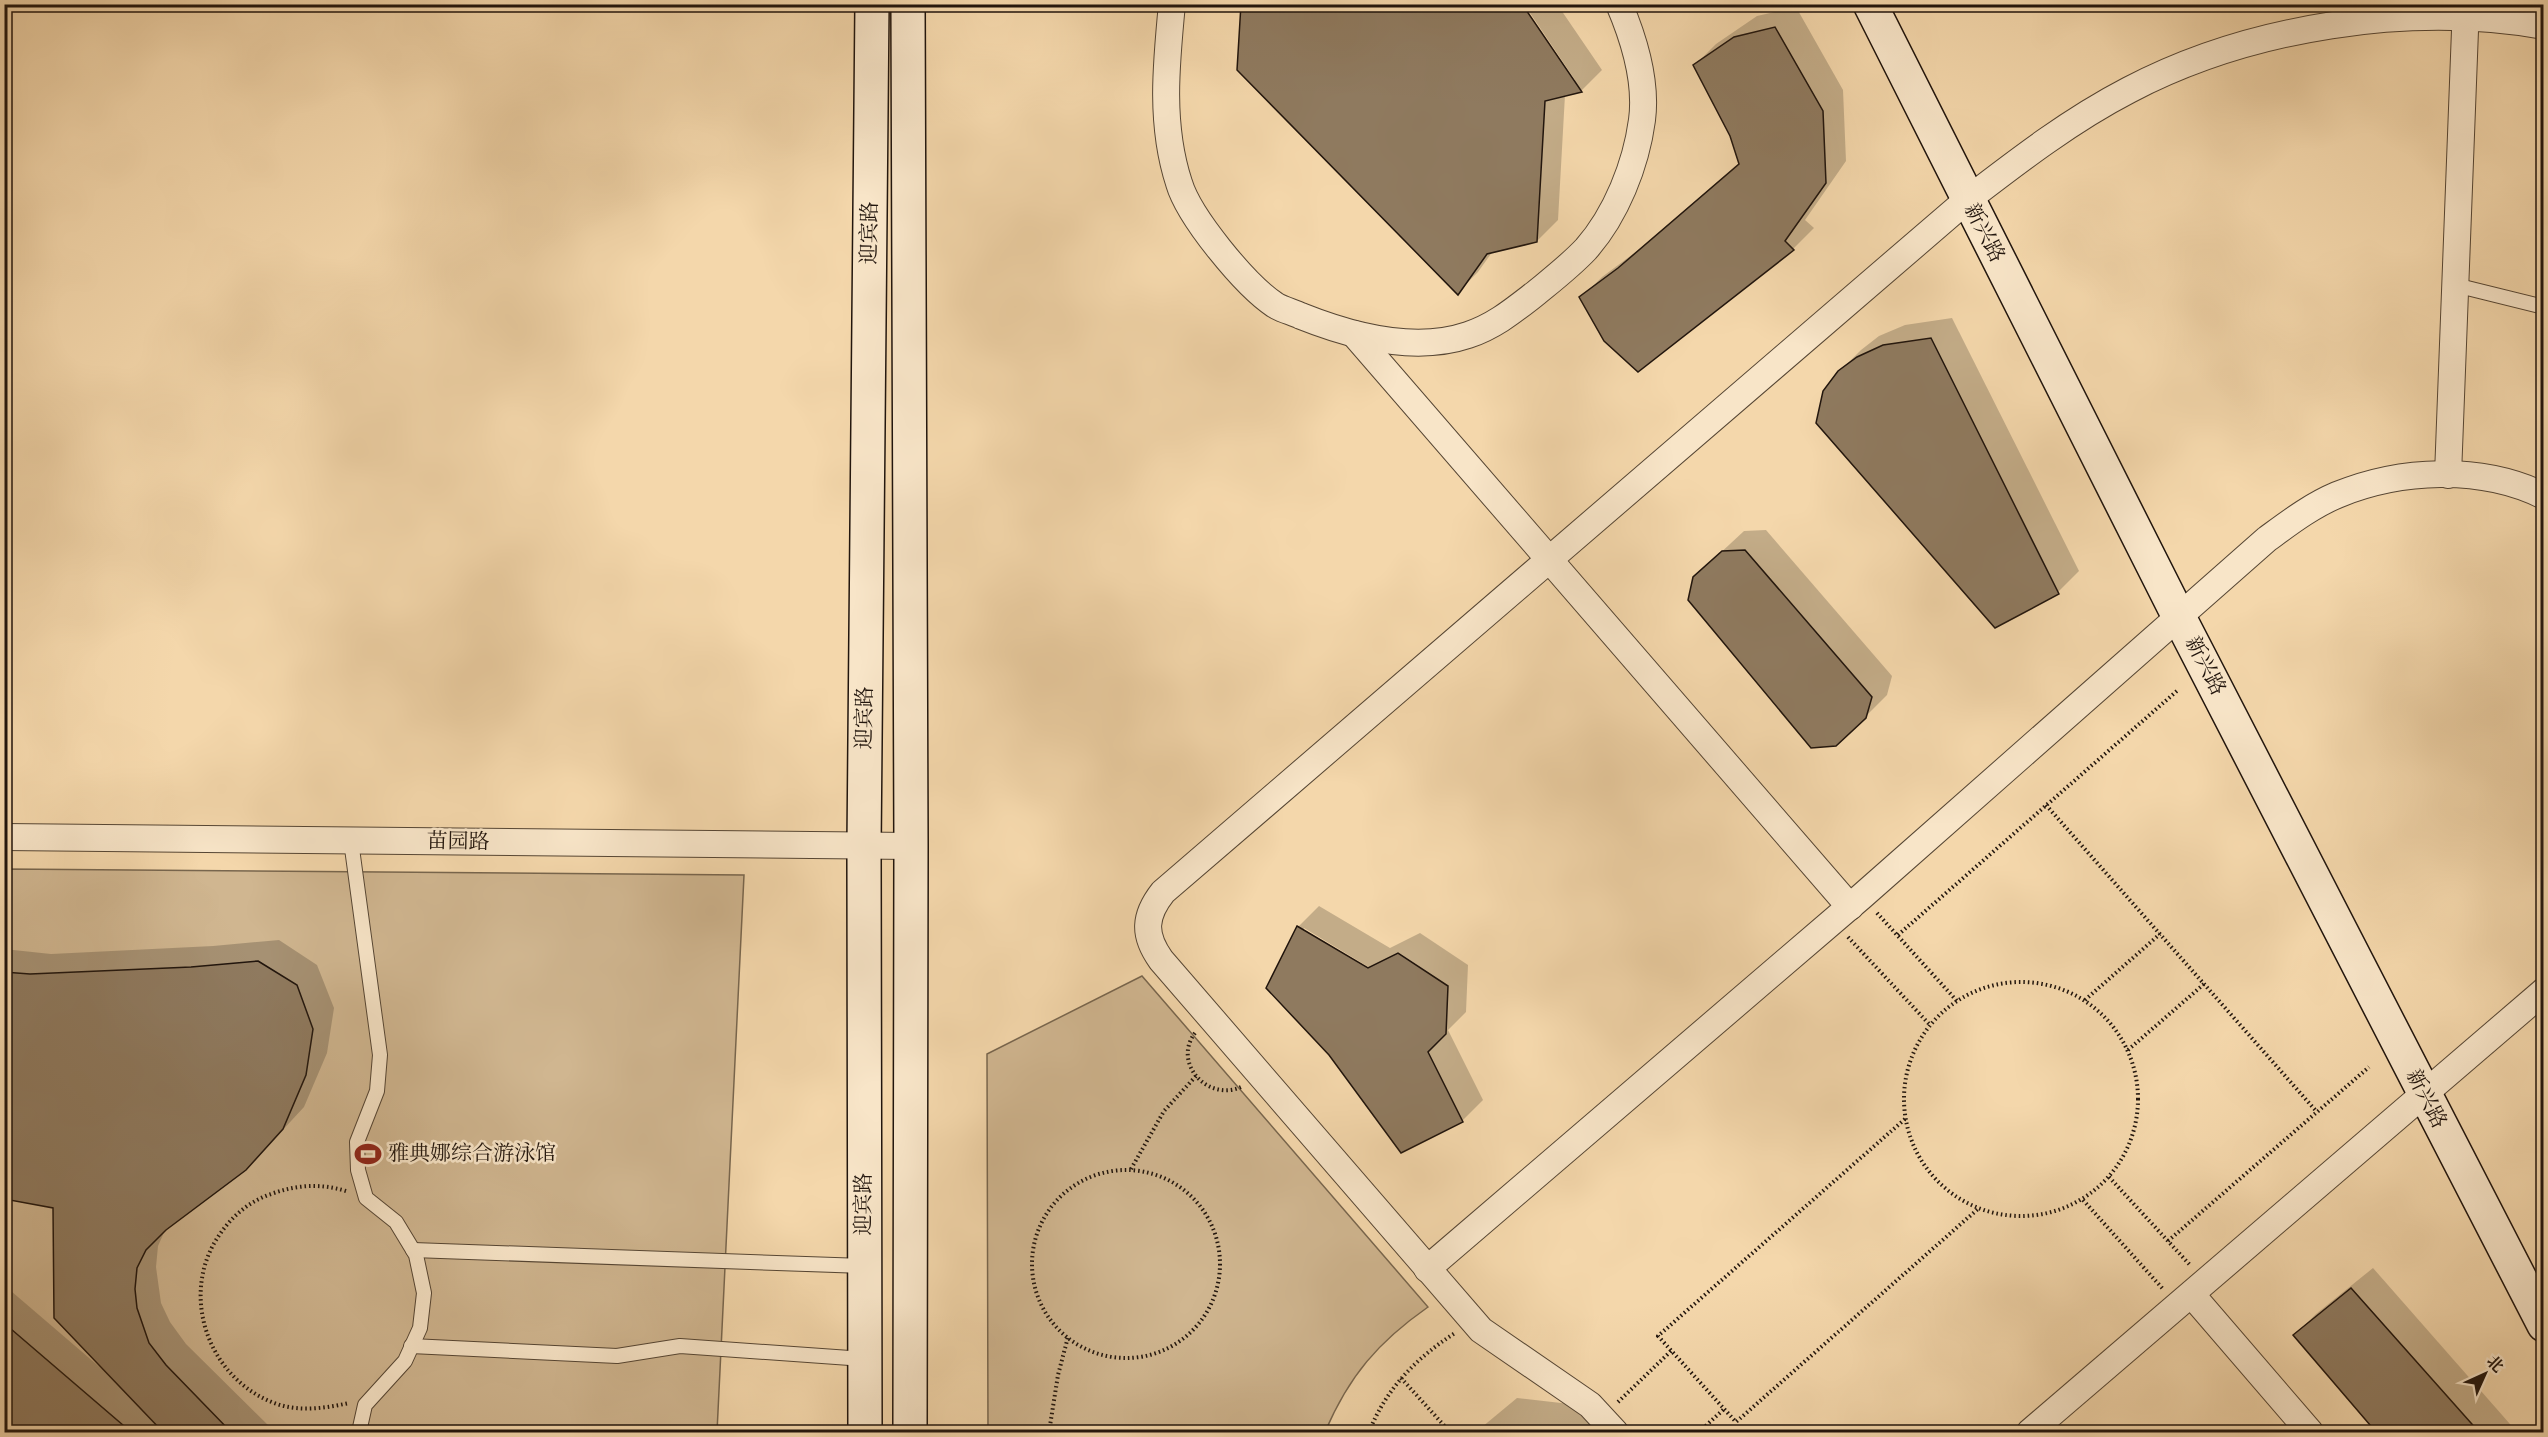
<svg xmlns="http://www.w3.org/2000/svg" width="2548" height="1437" font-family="'IM FELL DW Pica','Noto Serif SC',serif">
<rect width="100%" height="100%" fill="#f4d7ab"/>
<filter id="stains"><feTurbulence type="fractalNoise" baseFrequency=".00333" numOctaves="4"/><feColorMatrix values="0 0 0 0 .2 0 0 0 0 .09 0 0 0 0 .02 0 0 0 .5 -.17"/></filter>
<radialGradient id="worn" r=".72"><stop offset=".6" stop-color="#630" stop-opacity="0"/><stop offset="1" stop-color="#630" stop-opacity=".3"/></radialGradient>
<g fill="#d0b690" stroke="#78664e" stroke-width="1.5">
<polygon points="5,869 744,875 717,1432 5,1432"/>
<path d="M1142 976 1428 1307C1378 1342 1349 1376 1325 1432H988L987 1054Z"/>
</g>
<g fill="#0003" fill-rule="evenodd">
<polygon points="1242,4 1575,80 1524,4 1557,4 1602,70 1581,91 1565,95 1558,220 1537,241 1493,251 1478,272 1458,292"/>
<polygon points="2030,4 2080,4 2073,10 2033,10"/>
<polygon points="1796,7 1843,90 1846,161 1805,220 1814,228 1793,249 1638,370 1581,298 1602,277 1641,248 1740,162 1731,135 1695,65 1716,44 1757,16"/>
<polygon points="1952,318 2079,571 2058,592 1839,372 1861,350 1879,336 1905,325"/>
<polygon points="1766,530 1892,676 1887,695 1865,717 1716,557 1744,531"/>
<path d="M1319 906 1390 948 1420 933 1468 965 1466 1012 1448 1030 1483 1100 1462 1121 1402 1151 1330 1054 1268 988 1298 927ZM1304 928 1375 971 1374 973 1304 932Z"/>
<polygon points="279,940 317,965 334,1008 327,1053 304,1107 267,1147 246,1169 166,1228 158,1246 156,1267 161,1303 170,1322 186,1344 269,1426 272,1432 4,1432 4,1285 102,1369 103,1367 54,1206 4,1197 4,949 51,954 213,946"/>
<polygon points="2373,1268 2517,1432 2378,1432 2295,1335 2316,1314"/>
<polygon points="1517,1398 1596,1407 1619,1432 1476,1432"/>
</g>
<g fill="#8f7a5f" stroke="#21150d" stroke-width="1.5">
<polygon points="1241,4 1522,4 1582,92 1545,101 1537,242 1487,254 1458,295 1237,70"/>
<polygon points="1775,27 1823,111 1826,183 1785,241 1794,250 1638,372 1604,341 1579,297 1618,268 1739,164 1730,136 1693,65 1734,37"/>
<polygon points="1931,338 2059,594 1995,628 1816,423 1823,391 1838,371 1857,357 1883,345"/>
<polygon points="1745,550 1872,697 1866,718 1836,746 1811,748 1688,600 1693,577 1722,551"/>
<polygon points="1297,926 1368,968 1398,953 1448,986 1446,1034 1428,1052 1463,1122 1401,1153 1329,1055 1266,988"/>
<polygon points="258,961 297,985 313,1029 306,1075 283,1129 246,1170 166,1230 146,1250 137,1268 135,1289 137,1308 149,1343 166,1365 231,1432 163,1432 54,1318 53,1208 4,1199 4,972 30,974 191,967"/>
<polygon points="2351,1288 2479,1432 2376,1432 2293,1335"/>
<polygon points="4,1323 131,1432 4,1432"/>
</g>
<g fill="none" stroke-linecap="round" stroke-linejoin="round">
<g stroke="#564634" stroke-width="16">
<g id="lane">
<polyline points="2455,285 2544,307"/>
<polyline points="351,841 380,1055 377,1091 357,1142 358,1170 366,1198 396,1222 416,1255 424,1293 420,1328 405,1361 365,1405 359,1432"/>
<polyline points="413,1250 864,1266"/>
<polyline points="411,1346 617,1356 680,1346 864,1359"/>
</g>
</g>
<g stroke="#564634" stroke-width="28">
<g id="street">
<path d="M1172 4C1166 65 1160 125 1179 183 1189 217 1245 285 1275 305 1283 310 1293 312 1301 316 1351 336 1415 353 1468 335 1495 326 1514 310 1536 293 1553 279 1571 265 1586 249 1616 215 1636 165 1642 120 1647 82 1634 39 1619 4"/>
<polyline points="1354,334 1850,907"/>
<polyline points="2448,475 2466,4"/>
<polyline points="4,837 911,846"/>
<path d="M1427 1269 1861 897 2267 539C2289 523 2311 506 2337 495 2400 469 2481 465 2544 496"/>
<polyline points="2192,1295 2310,1432"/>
<path d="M1615 1432 1590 1405 1481 1330 1161 960C1143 935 1144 916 1163 892L1967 200C2019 160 2071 120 2129 90 2249 27 2409 2 2544 26"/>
<polyline points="2030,1432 2544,991"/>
</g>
</g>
<g stroke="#21150d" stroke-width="36">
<g id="secondary">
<polyline points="908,4 911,846 910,1432"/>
<polyline points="1870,4 2179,617 2544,1325"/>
<polyline points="865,1432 864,846 872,4"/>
</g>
</g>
<g stroke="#21150d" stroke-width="4" stroke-dasharray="1.5 3" stroke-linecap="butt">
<polyline points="2046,805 2317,1112"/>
<polyline points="1877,913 1957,1001"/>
<polyline points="1898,935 2178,690"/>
<polyline points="1848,937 1930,1025"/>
<circle cx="2021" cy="1099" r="117"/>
<polyline points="2085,1000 2160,934"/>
<path d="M1195 1033C1172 1063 1208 1102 1241 1087"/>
<polyline points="2128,1050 2204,984"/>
<polyline points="1905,1119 1658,1336 1736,1422 1979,1208"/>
<polyline points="1131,1169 1164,1111 1196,1076"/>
<circle cx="1126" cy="1264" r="94"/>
<polyline points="2109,1177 2190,1265"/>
<path d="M346 1191C320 1183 296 1185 271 1194 247 1202 229 1219 216 1240 180 1299 210 1381 277 1404 300 1412 326 1408 349 1403"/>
<polyline points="2083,1200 2163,1289"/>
<polyline points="2168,1241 2369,1067"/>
<polyline points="1401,1378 1450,1432"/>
<polyline points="1618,1402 1671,1351"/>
<polyline points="1049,1432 1058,1375 1068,1337"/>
<path d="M1369 1432C1386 1389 1416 1358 1455 1333"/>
<polyline points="1699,1432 1724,1409"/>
</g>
<use href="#lane" stroke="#f8e5c8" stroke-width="14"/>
<use href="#street" stroke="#f8e5c8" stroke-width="26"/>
<use href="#secondary" stroke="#f8e5c8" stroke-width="33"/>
</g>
<defs>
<g id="stadium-bare" transform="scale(2.07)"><path d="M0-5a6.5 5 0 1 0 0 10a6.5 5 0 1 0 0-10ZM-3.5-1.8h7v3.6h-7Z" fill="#8f2418" stroke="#f8e5c8" stroke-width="2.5" paint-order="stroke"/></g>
</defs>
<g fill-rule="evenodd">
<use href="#stadium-bare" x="368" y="1154"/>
</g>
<g text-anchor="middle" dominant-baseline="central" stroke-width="5" stroke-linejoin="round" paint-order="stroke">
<g font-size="21" fill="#21150d" stroke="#f8e5c8">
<text transform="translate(870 233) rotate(-89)">迎宾路</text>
<text transform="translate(1984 233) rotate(63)">新兴路</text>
<text transform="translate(2205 666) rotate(63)">新兴路</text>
<text transform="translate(865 718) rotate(-89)">迎宾路</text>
<text transform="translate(458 842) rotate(1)">苗园路</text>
<text transform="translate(2426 1099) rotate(63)">新兴路</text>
<text transform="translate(864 1204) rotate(-90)">迎宾路</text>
</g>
<g font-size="21" fill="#21150d" stroke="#f8e5c8" text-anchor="start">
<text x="388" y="1154">雅典娜综合游泳馆</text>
</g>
</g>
<rect width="2548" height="1437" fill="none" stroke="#f4d7ab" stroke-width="24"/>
<rect x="6" y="6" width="2536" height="1425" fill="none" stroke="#21150d" stroke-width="3"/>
<rect x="12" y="12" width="2524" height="1413" fill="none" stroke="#21150d" stroke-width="1.5"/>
<g transform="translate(2485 1374) rotate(45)" stroke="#f8e5c8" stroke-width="4.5" paint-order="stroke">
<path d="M0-4.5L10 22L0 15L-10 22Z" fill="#21150d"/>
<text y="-9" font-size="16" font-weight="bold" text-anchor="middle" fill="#21150d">北</text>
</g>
<rect width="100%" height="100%" filter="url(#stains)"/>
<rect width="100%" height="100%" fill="url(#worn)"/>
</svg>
